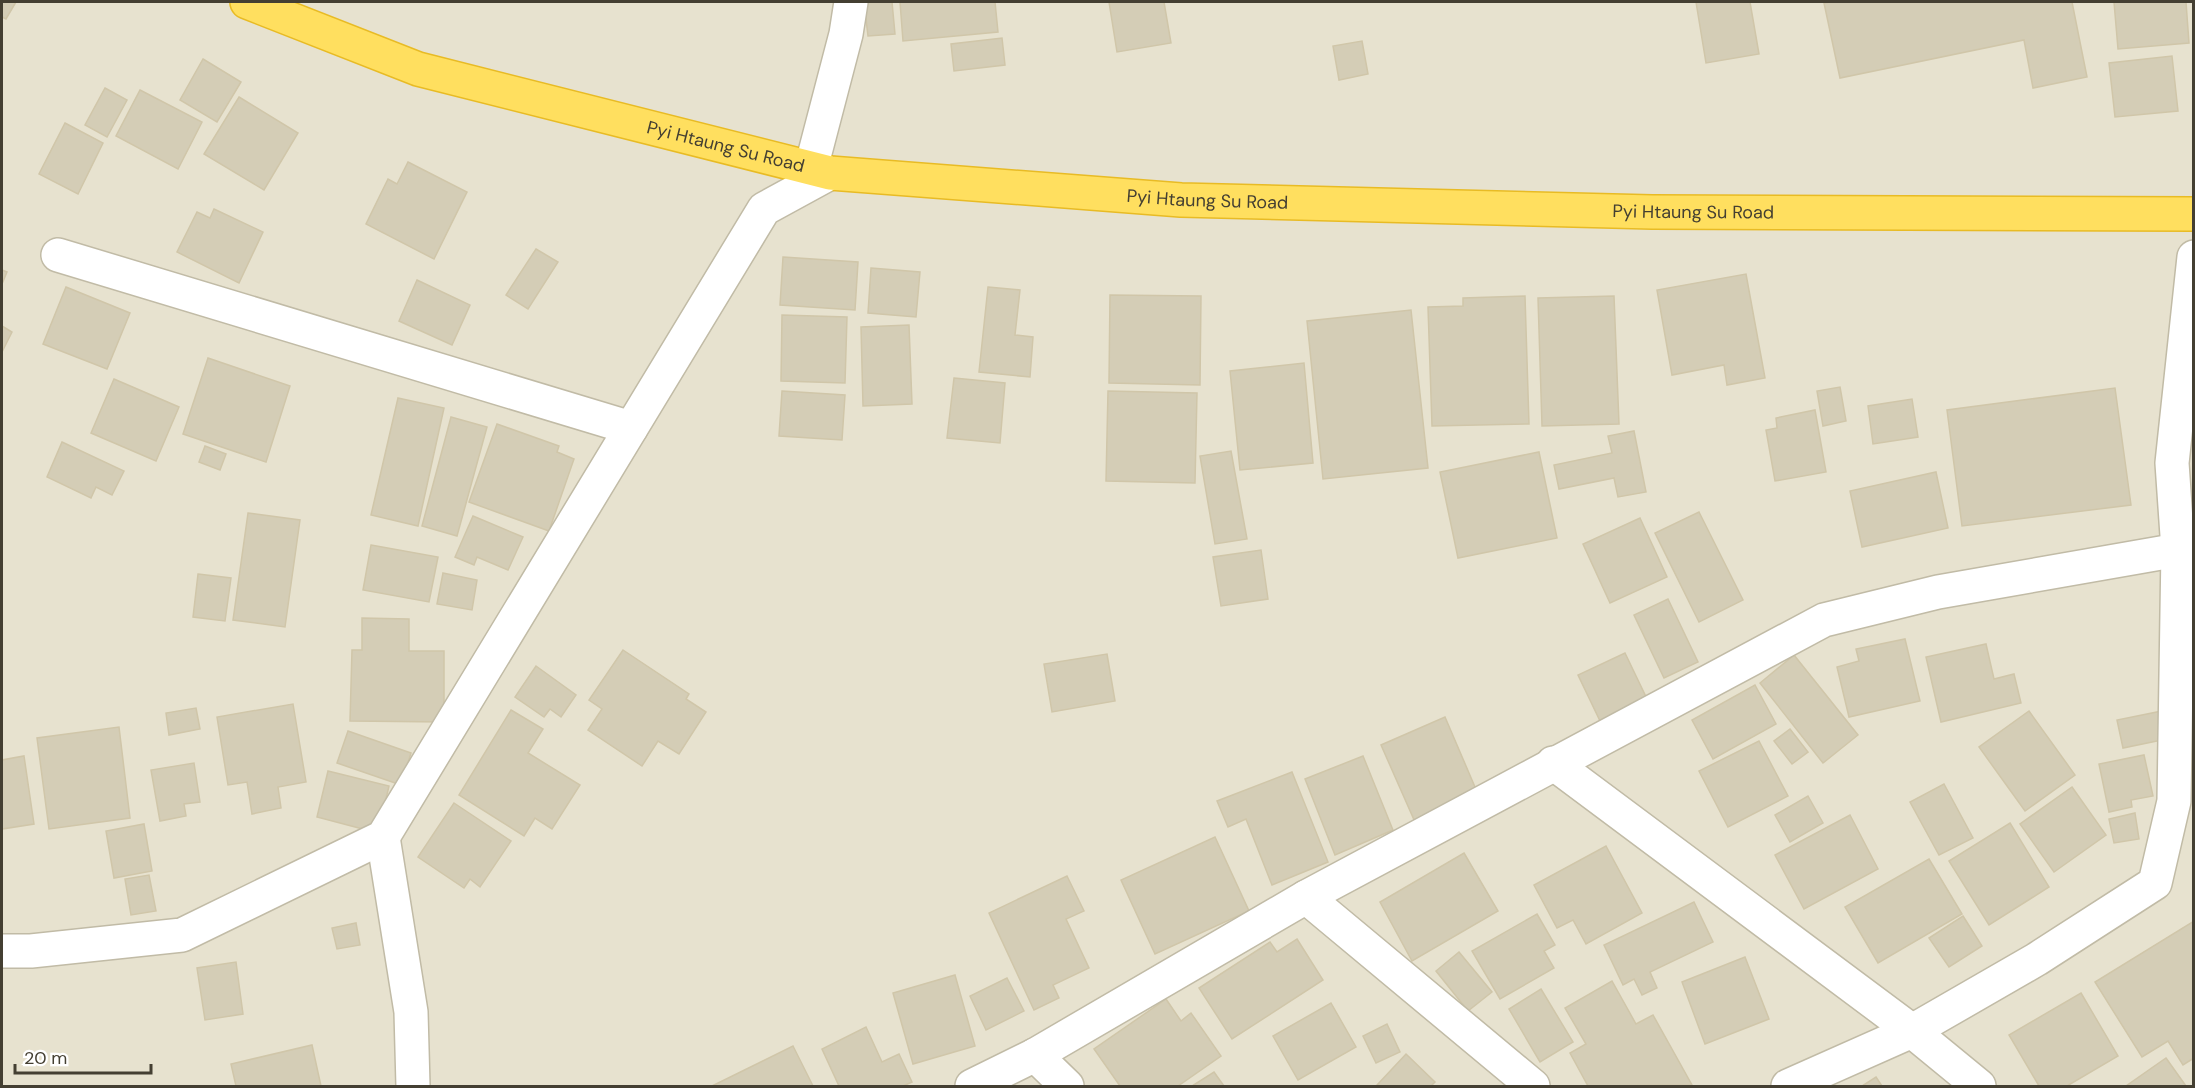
<svg xmlns="http://www.w3.org/2000/svg" width="2195" height="1088" font-family="'DM Sans',sans-serif">
<rect width="100%" height="100%" fill="#f2efe1"/>
<rect fill="#e7e2cf" x="2" y="2" width="2191" height="1084"/>
<g fill="#d4cdb6" stroke="#d0c6a9" stroke-width="1.5">
<polygon points="2,2 16,2 6,19 2,17"/>
<polygon points="864,2 892,2 895,34 868,36"/>
<polygon points="900,2 995,2 998,32 903,41"/>
<polygon points="1109,2 1164,2 1171,43 1117,52"/>
<polygon points="1696,2 1750,2 1759,54 1706,63"/>
<polygon points="1830,2 2072,2 2087,77 2033,88 2024,40 1840,78 1824,3"/>
<polygon points="2114,2 2186,2 2189,43 2118,49"/>
<polygon points="1002,38 1005,65 954,71 951,44"/>
<polygon points="1362,41 1368,74 1339,80 1333,46"/>
<polygon points="2172,56 2178,111 2115,117 2109,63"/>
<polygon points="203,59 241,82 217,122 180,100"/>
<polygon points="105,88 127,100 107,137 85,125"/>
<polygon points="140,90 202,122 178,169 116,136"/>
<polygon points="239,97 298,133 264,190 204,154"/>
<polygon points="65,123 103,143 78,194 39,174"/>
<polygon points="408,162 467,192 434,259 366,224 388,179 397,184"/>
<polygon points="214,209 263,232 239,283 177,252 197,212 210,218"/>
<polygon points="536,249 558,262 528,309 506,295"/>
<polygon points="783,257 858,262 855,310 780,305"/>
<polygon points="871,268 920,272 916,317 868,313"/>
<polygon points="2,270 7,272 2,284"/>
<polygon points="1746,274 1765,378 1727,385 1724,365 1672,375 1657,290"/>
<polygon points="417,280 470,305 452,345 399,321"/>
<polygon points="66,287 130,313 107,369 43,344"/>
<polygon points="988,287 1020,290 1015,335 1033,337 1030,377 979,372"/>
<polygon points="1110,295 1201,296 1200,385 1109,383"/>
<polygon points="1525,296 1529,424 1432,426 1428,307 1463,306 1463,298"/>
<polygon points="1614,296 1619,424 1542,426 1538,298"/>
<polygon points="1411,310 1428,468 1323,479 1307,321"/>
<polygon points="782,315 847,317 845,383 781,381"/>
<polygon points="909,325 912,404 863,406 861,327"/>
<polygon points="2,326 12,332 2,352"/>
<polygon points="208,358 290,386 266,462 183,434"/>
<polygon points="1304,363 1313,463 1240,470 1230,371"/>
<polygon points="954,378 1005,383 1000,443 947,438"/>
<polygon points="114,379 179,407 156,461 91,433"/>
<polygon points="1840,387 1846,421 1823,426 1817,391"/>
<polygon points="2115,388 2131,505 1962,526 1947,410"/>
<polygon points="782,391 845,395 842,440 779,436"/>
<polygon points="1108,391 1197,393 1195,483 1106,481"/>
<polygon points="398,398 444,408 418,526 371,515"/>
<polygon points="1912,399 1918,437 1873,444 1868,406"/>
<polygon points="1815,410 1826,472 1775,481 1766,430 1777,428 1776,418"/>
<polygon points="451,417 487,427 457,536 422,526"/>
<polygon points="497,424 559,446 557,452 574,459 549,531 469,502"/>
<polygon points="1634,431 1646,492 1618,497 1614,478 1559,489 1554,465 1612,453 1608,436"/>
<polygon points="62,442 124,471 112,495 96,487 91,498 47,477"/>
<polygon points="205,446 226,454 220,470 199,462"/>
<polygon points="1231,451 1247,539 1215,544 1200,456"/>
<polygon points="1539,452 1557,538 1458,558 1440,472"/>
<polygon points="1936,472 1948,528 1862,547 1850,491"/>
<polygon points="1699,512 1743,600 1699,622 1655,533"/>
<polygon points="248,513 300,520 285,627 233,620"/>
<polygon points="473,516 523,537 508,570 477,557 474,565 455,557"/>
<polygon points="1640,518 1667,577 1610,603 1583,544"/>
<polygon points="371,545 438,557 429,602 363,590"/>
<polygon points="1261,550 1268,599 1221,606 1213,557"/>
<polygon points="443,573 477,580 472,610 437,604"/>
<polygon points="198,574 231,578 225,621 193,617"/>
<polygon points="1668,599 1698,662 1664,678 1634,615"/>
<polygon points="362,618 409,619 409,651 444,651 444,722 350,721 352,650 362,650"/>
<polygon points="1905,639 1920,701 1849,717 1837,667 1859,661 1856,649"/>
<polygon points="1986,644 1994,679 2014,674 2021,703 1941,722 1926,657"/>
<polygon points="623,650 689,694 686,699 706,712 679,754 658,741 642,766 588,730 602,709 589,700"/>
<polygon points="1625,653 1648,701 1601,723 1578,675"/>
<polygon points="1107,654 1115,701 1052,712 1044,664"/>
<polygon points="1794,655 1858,735 1823,763 1760,683"/>
<polygon points="536,666 576,695 561,717 550,709 544,717 515,697"/>
<polygon points="1755,685 1776,724 1713,759 1692,720"/>
<polygon points="293,704 306,782 278,787 281,808 252,814 247,782 228,785 217,717"/>
<polygon points="196,708 200,729 169,735 166,713"/>
<polygon points="511,710 543,729 528,753 580,785 552,829 535,818 524,836 459,795"/>
<polygon points="2029,711 2075,775 2025,811 1979,747"/>
<polygon points="2162,711 2167,739 2123,748 2117,720"/>
<polygon points="1445,717 1478,794 1415,822 1381,745"/>
<polygon points="119,727 130,818 49,829 37,738"/>
<polygon points="1790,729 1808,752 1792,764 1774,741"/>
<polygon points="348,731 411,753 401,785 337,763"/>
<polygon points="1759,741 1788,796 1728,827 1699,771"/>
<polygon points="2144,755 2153,796 2131,800 2132,807 2109,812 2099,764"/>
<polygon points="24,756 34,824 2,829 2,760"/>
<polygon points="1363,756 1393,830 1335,855 1305,779"/>
<polygon points="194,763 200,802 184,804 186,816 160,821 151,770"/>
<polygon points="328,771 389,786 378,833 317,817"/>
<polygon points="1292,772 1328,862 1272,885 1246,819 1228,827 1217,801"/>
<polygon points="1944,784 1973,838 1939,855 1910,802"/>
<polygon points="2072,787 2106,835 2054,872 2020,824"/>
<polygon points="1808,796 1823,823 1790,842 1775,815"/>
<polygon points="454,803 511,841 480,887 470,879 464,888 418,857"/>
<polygon points="2135,813 2139,839 2114,843 2109,819"/>
<polygon points="1850,815 1878,869 1804,909 1775,855"/>
<polygon points="2010,823 2049,887 1989,925 1949,861"/>
<polygon points="144,824 152,871 114,878 106,831"/>
<polygon points="1215,837 1249,911 1155,954 1121,880"/>
<polygon points="1606,846 1642,913 1586,944 1573,920 1557,928 1534,885"/>
<polygon points="1464,853 1498,911 1412,961 1380,902"/>
<polygon points="1929,859 1962,914 1878,963 1845,907"/>
<polygon points="149,875 156,911 131,915 125,879"/>
<polygon points="1067,876 1084,911 1066,919 1089,968 1053,985 1059,998 1034,1010 989,913"/>
<polygon points="1694,902 1713,942 1650,972 1657,988 1642,995 1634,979 1623,985 1604,945"/>
<polygon points="1537,914 1555,945 1544,951 1554,968 1500,999 1472,951"/>
<polygon points="1963,916 1982,946 1949,967 1929,938"/>
<polygon points="2194,921 2194,1058 2183,1065 2168,1041 2142,1057 2095,982"/>
<polygon points="356,923 360,945 337,949 332,928"/>
<polygon points="1297,939 1323,980 1232,1039 1199,988 1270,942 1277,952"/>
<polygon points="1459,952 1492,992 1468,1011 1436,971"/>
<polygon points="1745,957 1769,1019 1705,1044 1682,982"/>
<polygon points="236,962 243,1014 205,1020 197,968"/>
<polygon points="955,975 975,1046 913,1064 893,993"/>
<polygon points="1007,978 1024,1011 986,1030 970,996"/>
<polygon points="1612,981 1636,1024 1653,1015 1692,1085 1588,1086 1570,1053 1586,1044 1565,1008"/>
<polygon points="1541,989 1573,1042 1540,1062 1509,1009"/>
<polygon points="2081,993 2118,1056 2067,1086 2039,1086 2009,1035"/>
<polygon points="1166,999 1181,1021 1191,1013 1221,1056 1178,1086 1120,1086 1094,1049"/>
<polygon points="1331,1003 1356,1047 1298,1080 1273,1036"/>
<polygon points="1387,1024 1400,1052 1376,1063 1363,1036"/>
<polygon points="866,1027 882,1062 899,1054 912,1082 903,1086 839,1086 822,1049"/>
<polygon points="312,1045 321,1086 236,1086 231,1064"/>
<polygon points="793,1046 813,1086 712,1086"/>
<polygon points="1406,1054 1435,1082 1431,1086 1379,1086 1377,1085"/>
<polygon points="2166,1058 2186,1086 2126,1086"/>
<polygon points="1214,1072 1224,1086 1192,1086"/>
<polygon points="1876,1077 1882,1086 1862,1086"/>
</g>
<g fill="none" stroke-linecap="round" stroke-linejoin="round">
<g stroke="#c1bba6" stroke-width="36">
<g id="minor">
<polyline points="811,168 846,34 851,2"/>
<polyline points="58,255 631,428"/>
<polyline points="1553,763 1912,1031 1979,1086"/>
<polyline points="383,837 411,1012 413,1086"/>
<polyline points="1306,897 1533,1086"/>
<polyline points="2,951 31,951 182,935 383,837 764,209 830,173"/>
<polyline points="1035,1055 1067,1086"/>
<polyline points="972,1086 1035,1055 1306,897 1824,620 1938,592 2178,550"/>
<polyline points="1788,1086 1912,1031 2037,959 2155,883 2174,801 2178,550 2172,463 2194,257"/>
</g>
</g>
<g stroke="#e8bb25" stroke-width="36">
<g id="highway">
<path id="s1" d="M247 2 418 69 830 173 1181 200 1652 212 2194 214"/>
</g>
</g>
<use href="#minor" stroke="#fff" stroke-width="33"/>
<use href="#highway" stroke="#ffdf5f" stroke-width="33"/>
</g>
<g text-anchor="middle" dominant-baseline="central" stroke-width="5" stroke-linejoin="round" paint-order="stroke">
<g font-size="18" fill="#443f32" stroke="#fff">
<text stroke="none"><textPath href="#s1" startOffset="501">Pyi Htaung Su Road</textPath></text>
<text stroke="none"><textPath href="#s1" startOffset="987">Pyi Htaung Su Road</textPath></text>
<text stroke="none"><textPath href="#s1" startOffset="1473">Pyi Htaung Su Road</textPath></text>
</g>
</g>
<rect width="2195" height="1088" fill="none" stroke="#443f32" stroke-width="6"/>
<path d="M15 1064v9h136v-9" fill="none" stroke="#443f32" stroke-width="3"/>
<text x="24" y="1064" font-size="18" fill="#443f32" stroke="#ffffff" stroke-width="4.5" paint-order="stroke">20 m</text>
</svg>
